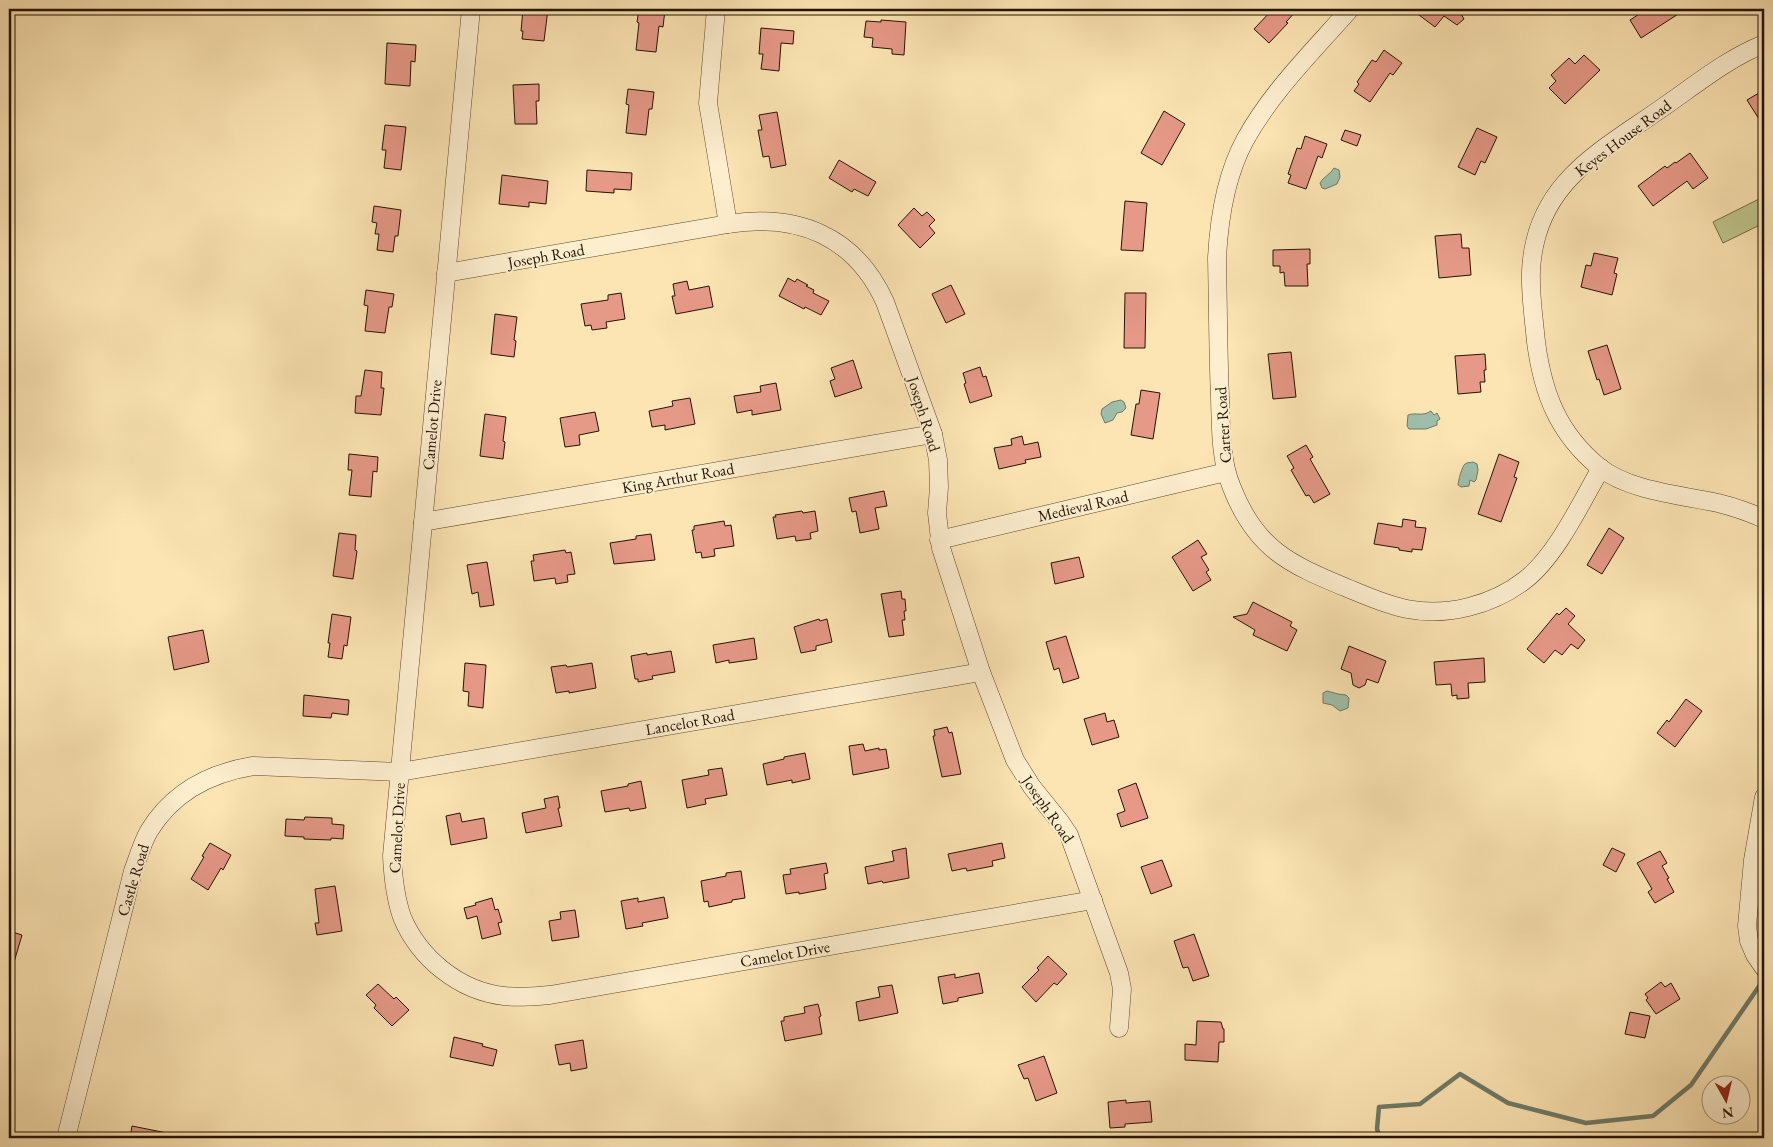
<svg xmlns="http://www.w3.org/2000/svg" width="1773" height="1147" font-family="'EB Garamond',serif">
<rect width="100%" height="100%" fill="#fce5b3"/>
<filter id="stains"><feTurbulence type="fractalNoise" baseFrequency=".004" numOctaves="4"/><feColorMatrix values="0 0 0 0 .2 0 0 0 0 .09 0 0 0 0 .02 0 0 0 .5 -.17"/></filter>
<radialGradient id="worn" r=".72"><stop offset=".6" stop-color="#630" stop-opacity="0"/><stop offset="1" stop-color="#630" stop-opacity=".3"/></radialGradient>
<polygon fill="#bfc58c" stroke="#726c46" points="1759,199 1764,210 1764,223 1723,243 1713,222"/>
<g fill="#9fbfab" stroke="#6e7a67">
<path d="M1334 168 1339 170 1340 177 1337 184 1325 189 1322 188 1320 183C1323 177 1331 174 1334 168Z"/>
<polygon points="1121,400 1124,402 1126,408 1122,412 1117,413 1113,420 1105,423 1101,414 1102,409 1112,402"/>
<path d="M1431 411 1434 415 1437 413 1440 419 1437 421V425L1426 429H1409L1407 426 1408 415C1416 412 1422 417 1431 411Z"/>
<path d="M1473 462 1477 464 1478 470 1476 480 1474 482 1470 480 1469 486 1461 487 1458 485C1458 482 1462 466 1465 464 1467 462 1471 463 1473 462Z"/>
<polygon points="1327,691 1338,694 1346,695 1349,698 1348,708 1340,711 1332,705 1323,703 1323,693"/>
</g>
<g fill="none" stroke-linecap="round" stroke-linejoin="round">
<polyline stroke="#6e7a67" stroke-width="4.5" points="1380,1138 1377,1129 1379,1107 1420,1104 1460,1074 1508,1103 1586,1123 1653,1116 1691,1085 1762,982"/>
</g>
<g fill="#e69987" stroke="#241300">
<polygon points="523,9 548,9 544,41 522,39 523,31 521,31"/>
<polygon points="639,9 665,10 663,27 659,26 656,52 636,50 639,23 637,22"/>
<polygon points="1273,9 1298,9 1286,22 1288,23 1269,43 1254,29"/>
<polygon points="1411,9 1455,9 1461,14 1464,19 1457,25 1444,16 1435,27"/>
<polygon points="1647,9 1686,9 1641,38 1630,20"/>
<polygon points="881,20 906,22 904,55 892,54 892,49 872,47 873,38 864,37 866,21 881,22"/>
<polygon points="761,28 794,31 793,44 781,43 779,71 761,69 763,54 759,54"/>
<polygon points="387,43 416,45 415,62 411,61 410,86 385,84"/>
<polygon points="1384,50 1402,63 1393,75 1390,73 1370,102 1354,91 1359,84 1357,82 1372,60 1376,62"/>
<polygon points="1584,55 1600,70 1565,104 1549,88 1556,81 1551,75 1569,58 1575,64"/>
<polygon points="539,84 539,101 536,101 537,124 515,124 513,85"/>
<polygon points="628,89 654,92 652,109 649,109 646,135 626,133 629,105 626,104"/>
<polygon points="1764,90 1764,127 1747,100"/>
<polygon points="1164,111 1185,124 1162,165 1141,153"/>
<polygon points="777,112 786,165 771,168 769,156 763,157 758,130 762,130 759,115"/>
<polygon points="385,125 406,127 401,170 384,168 386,150 382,150"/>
<polygon points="1477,128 1497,137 1485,163 1481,161 1475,175 1458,167"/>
<polygon points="1345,130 1361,135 1357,146 1341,140"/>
<polygon points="1305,136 1327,144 1322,158 1318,156 1306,189 1288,183 1291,175 1288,174 1297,148 1301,149"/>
<polygon points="1690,153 1708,178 1693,189 1687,181 1653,206 1638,186 1665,166 1667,168 1675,162 1676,163"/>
<polygon points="839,160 876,182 868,196 854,189 852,192 829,178"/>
<polygon points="587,170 632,173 631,190 614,189 614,193 586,191"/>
<polygon points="502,175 548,181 546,204 529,202 529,207 499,204"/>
<polygon points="1125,201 1147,203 1143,251 1121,250"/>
<polygon points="374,206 401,210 398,236 395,236 393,252 377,250 379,234 375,234 377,223 372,222"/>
<polygon points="914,208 922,216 927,212 935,220 929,226 935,233 920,248 898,225"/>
<polygon points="1461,234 1462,248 1469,248 1471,275 1439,278 1435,236"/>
<polygon points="1310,249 1310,264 1307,264 1308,286 1285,286 1284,272 1280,273 1280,266 1273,266 1273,250"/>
<polygon points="1594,253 1618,258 1614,273 1617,274 1612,295 1581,287 1586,265 1591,266"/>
<polygon points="788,278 795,282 797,279 808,285 806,286 814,290 813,293 829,301 821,315 805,307 804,309 779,296"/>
<polygon points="687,281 689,290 709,286 713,307 676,314 672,296 675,296 673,284"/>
<polygon points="951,285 965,314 946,323 932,294"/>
<polygon points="366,290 394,294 392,307 389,307 385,333 365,331 368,306 364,305"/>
<polygon points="621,293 625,319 606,322 607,328 592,330 591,325 585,326 581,304 608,300 608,295"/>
<polygon points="1125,293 1146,293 1145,348 1124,348"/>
<polygon points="495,314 517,317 514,340 516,341 514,357 491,354"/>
<polygon points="1607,345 1621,389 1604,395 1599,379 1597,380 1588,351"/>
<polygon points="1291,352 1296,397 1273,399 1268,354"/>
<polygon points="1485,354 1486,370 1484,370 1485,382 1480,382 1481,392 1458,394 1455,356"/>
<polygon points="853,360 862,388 835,397 830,381 835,379 831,368"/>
<polygon points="980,367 983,377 986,376 992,396 970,403 964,384 966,383 963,373"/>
<polygon points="365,370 382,372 381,388 384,388 381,415 355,413 356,396 361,396"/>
<polygon points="776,383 781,410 752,415 752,410 737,413 734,396 761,392 760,386"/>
<polygon points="1141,390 1160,393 1153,439 1131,435 1136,404 1139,404"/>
<polygon points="690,398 695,424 665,430 665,425 652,427 649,411 673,406 672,401"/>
<polygon points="595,412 599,431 579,435 580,445 565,447 560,418"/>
<polygon points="485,414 506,417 503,441 505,442 503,459 480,456"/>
<polygon points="1022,436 1024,445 1038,442 1041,457 1025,460 1026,463 999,469 994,448 1012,445 1011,439"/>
<polygon points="1306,445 1313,457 1310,459 1330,494 1314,503 1309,495 1306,496 1291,470 1294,468 1287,456"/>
<polygon points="349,454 378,457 377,472 373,471 371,497 349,495 352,470 348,470"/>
<polygon points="1499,454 1519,462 1514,477 1517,478 1501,522 1478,514"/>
<polygon points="884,491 887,506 875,508 879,529 860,533 856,511 852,512 849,498"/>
<polygon points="802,511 803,513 815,511 818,531 810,533 811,539 796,541 795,536 777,539 773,517 776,517 775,515"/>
<polygon points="1403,519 1416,521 1415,527 1426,528 1422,550 1412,549 1412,552 1399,550 1399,548 1374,544 1378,523 1402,527"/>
<polygon points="724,521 725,526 731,525 734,546 714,549 715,556 702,558 701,552 696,553 692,530 694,530 694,526"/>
<polygon points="1609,528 1624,538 1602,574 1587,565"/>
<polygon points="339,533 356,535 355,550 357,551 353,579 333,576"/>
<polygon points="651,534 655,560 614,564 610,543 636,539 636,536"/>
<polygon points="1198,540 1207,554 1201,557 1209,570 1206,572 1211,580 1193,591 1172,557"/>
<polygon points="565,550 566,553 571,552 575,574 567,575 568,582 556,584 555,578 534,581 531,561 534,561 533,555"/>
<polygon points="1079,557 1084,577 1055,584 1051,563"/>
<polygon points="487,562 494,605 480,607 478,592 472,594 467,565"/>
<polygon points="901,591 902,599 905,599 906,611 904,611 905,620 902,620 904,635 889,637 881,594"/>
<polygon points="1253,602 1292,622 1290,626 1297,630 1287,651 1253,635 1255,630 1233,617 1247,614"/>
<polygon points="1566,608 1575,616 1568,624 1585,640 1578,649 1571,644 1562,655 1555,650 1544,663 1527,649 1557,613 1559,615"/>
<polygon points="332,614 351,617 347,646 344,645 342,659 328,657 330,643 328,643"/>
<polygon points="819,619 820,621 827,619 832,642 816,646 816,650 801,653 794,627"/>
<polygon points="203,630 209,662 174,670 168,637"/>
<polygon points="1066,636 1079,678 1063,683 1059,668 1054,670 1046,642"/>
<polygon points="754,638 757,659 729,663 729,660 716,663 713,645"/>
<polygon points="1349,646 1386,661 1378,683 1367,679 1365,685 1359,688 1353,685 1351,673 1341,669"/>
<polygon points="671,651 675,672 652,676 653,679 638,682 638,679 635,679 631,656 647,653 647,655"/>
<polygon points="1484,658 1485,682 1468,683 1469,698 1457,699 1457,695 1452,696 1451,684 1436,685 1434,662"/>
<polygon points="465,663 486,665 483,708 468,706 469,692 463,691"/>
<polygon points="592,663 596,688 569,693 569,691 556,693 551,667 566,665 567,667"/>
<polygon points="304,695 349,700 348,715 332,713 331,718 303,716"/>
<polygon points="1686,699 1702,711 1675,747 1657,733 1667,720 1669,722"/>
<polygon points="1105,713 1107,722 1114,720 1119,737 1092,745 1084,719"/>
<polygon points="947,727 949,733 952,732 961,774 942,777 933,736 935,736 934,730"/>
<polygon points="863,744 865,751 879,748 879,750 886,749 889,768 853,775 849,746"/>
<polygon points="805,753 810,779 792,783 792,780 767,785 763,764 784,759 784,757"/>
<polygon points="722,768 727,795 705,799 706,804 687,808 682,780 709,775 708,770"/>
<polygon points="641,781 646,808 630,811 629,808 605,812 601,791 628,786 628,784"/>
<polygon points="1136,783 1148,818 1121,827 1117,814 1125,811 1118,790"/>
<polygon points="558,796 560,808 558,808 562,826 526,833 522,813 546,808 544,799"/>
<polygon points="460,813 462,822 484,818 487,838 451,845 446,816"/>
<polygon points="305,817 332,818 332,824 344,825 343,839 331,838 331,840 304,839 304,837 285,836 286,819 304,820"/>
<polygon points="210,843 231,855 223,870 221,868 208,890 191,879 204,857 202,856"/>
<polygon points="1002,843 1005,858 992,861 993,866 967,871 966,868 952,871 948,854"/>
<polygon points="906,848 909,878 883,883 882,881 868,884 865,867 894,861 892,851"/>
<polygon points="1612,848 1625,854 1616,872 1603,865"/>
<polygon points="1660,851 1667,863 1662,866 1669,878 1667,879 1674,892 1655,903 1648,892 1652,889 1637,863"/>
<polygon points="1162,860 1172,886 1151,894 1141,867"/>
<polygon points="826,863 828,873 824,874 826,889 799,894 799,892 786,894 783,875 791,874 790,869"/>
<polygon points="741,871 745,898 732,900 732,902 709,907 708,901 704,902 701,881 726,876 726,873"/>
<polygon points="335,886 342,931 317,935 315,923 319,923 315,889"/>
<polygon points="664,897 668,918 642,923 643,926 626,929 621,901 638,898 638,902"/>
<polygon points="492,898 495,910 498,909 502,922 498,923 501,934 482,939 477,916 467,919 464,908 476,905 475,903"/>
<polygon points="575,910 579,937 552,941 549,921 561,919 560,912"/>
<polygon points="9,931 22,935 12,969 9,968"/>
<polygon points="1194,934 1209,976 1193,981 1188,967 1183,968 1174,941"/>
<polygon points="1048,956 1067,974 1057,985 1054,983 1036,1002 1022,987 1039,970 1037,968"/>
<polygon points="979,973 983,993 958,998 958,1001 943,1004 938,977 955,974 955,978"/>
<polygon points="1661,982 1665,987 1671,983 1680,999 1656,1014 1646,1000 1648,998 1645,994"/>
<polygon points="378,984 394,999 396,997 409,1010 392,1026 374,1008 376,1005 366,995"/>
<polygon points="892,985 898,1013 859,1021 856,1002 880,997 878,987"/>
<polygon points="818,1004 821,1016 819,1017 822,1034 785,1041 781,1021 784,1021 784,1017 805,1013 804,1007"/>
<polygon points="1630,1012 1650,1016 1645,1038 1625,1034"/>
<polygon points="1197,1021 1221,1022 1223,1029 1224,1029 1224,1042 1219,1042 1218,1062 1185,1060 1185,1044 1196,1045"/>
<polygon points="454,1037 483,1044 482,1046 497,1050 493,1066 450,1057"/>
<polygon points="583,1040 587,1068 571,1071 570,1063 559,1065 555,1045"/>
<polygon points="1044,1056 1057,1093 1036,1101 1028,1078 1024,1079 1018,1065"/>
<polygon points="1126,1100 1126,1103 1150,1101 1152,1122 1125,1124 1125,1127 1110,1128 1108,1102"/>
<polygon points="132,1126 167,1133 166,1138 130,1138"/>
</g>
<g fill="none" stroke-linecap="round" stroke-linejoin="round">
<g stroke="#5a482d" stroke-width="19">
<g id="minor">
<path d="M471 9 392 856C393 877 395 897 402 917 419 958 459 991 504 996 520 998 535 996 550 995L1093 900"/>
<polyline points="716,9 708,103 728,224"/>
<path d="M1350 9C1314 50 1272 91 1245 140 1226 175 1219 219 1217 258 1218 305 1218 352 1220 398 1221 428 1220 459 1232 488 1256 549 1289 564 1347 588 1367 596 1386 605 1407 609 1447 617 1493 605 1525 580 1556 556 1581 503 1601 468"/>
<path d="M1764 44C1726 59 1693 87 1659 110 1596 154 1535 185 1531 271 1530 295 1534 319 1536 342 1543 394 1558 433 1599 467 1629 491 1681 495 1718 503 1734 507 1749 512 1764 519"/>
<path d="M446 273 728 224C798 213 855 236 885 302L933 434 938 460 939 487 937 513 941 548 981 672 1015 760 1032 787 1061 823 1069 835 1119 973 1122 989 1119 1028"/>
<polyline points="423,522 933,434"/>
<polyline points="939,540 1226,472"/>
<polyline points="1764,797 1753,860 1747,926 1749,941 1755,955 1764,968"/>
<path d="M66 1138 133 871C138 858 142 843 149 831 172 793 210 773 253 766L400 772 981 672"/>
</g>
</g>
<use href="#minor" stroke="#fdeece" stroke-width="18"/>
</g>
<g text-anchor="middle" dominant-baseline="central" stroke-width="4" stroke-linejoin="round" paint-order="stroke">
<g font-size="16" fill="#241300" stroke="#fdeece">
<text transform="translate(1623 138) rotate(-37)">Keyes House Road</text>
<text transform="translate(546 256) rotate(-10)">Joseph Road</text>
<text transform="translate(924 414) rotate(73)">Joseph Road</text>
<text transform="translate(432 425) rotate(-85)">Camelot Drive</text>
<text transform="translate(1223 425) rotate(-94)">Carter Road</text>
<text transform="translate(678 478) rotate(-10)">King Arthur Road</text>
<text transform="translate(1083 506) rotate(-13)">Medieval Road</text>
<text transform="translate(690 722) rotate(-10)">Lancelot Road</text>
<text transform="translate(1048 809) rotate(55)">Joseph Road</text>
<text transform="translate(397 828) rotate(-87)">Camelot Drive</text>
<text transform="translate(133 880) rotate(-73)">Castle Road</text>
<text transform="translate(785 954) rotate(-10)">Camelot Drive</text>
</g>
</g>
<rect width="1773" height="1147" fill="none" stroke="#fce5b3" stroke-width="30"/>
<rect x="10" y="10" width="1753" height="1127" fill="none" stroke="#241300" stroke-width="2.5"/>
<rect x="15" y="15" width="1743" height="1117" fill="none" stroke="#241300"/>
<g transform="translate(1726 1100) rotate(172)"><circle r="24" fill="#fdeece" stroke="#a6967c"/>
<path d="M0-4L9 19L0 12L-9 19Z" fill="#8f2418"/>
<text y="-8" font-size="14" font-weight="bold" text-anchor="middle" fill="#241300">N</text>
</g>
<rect width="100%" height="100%" filter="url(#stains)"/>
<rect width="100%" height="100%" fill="url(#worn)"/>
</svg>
